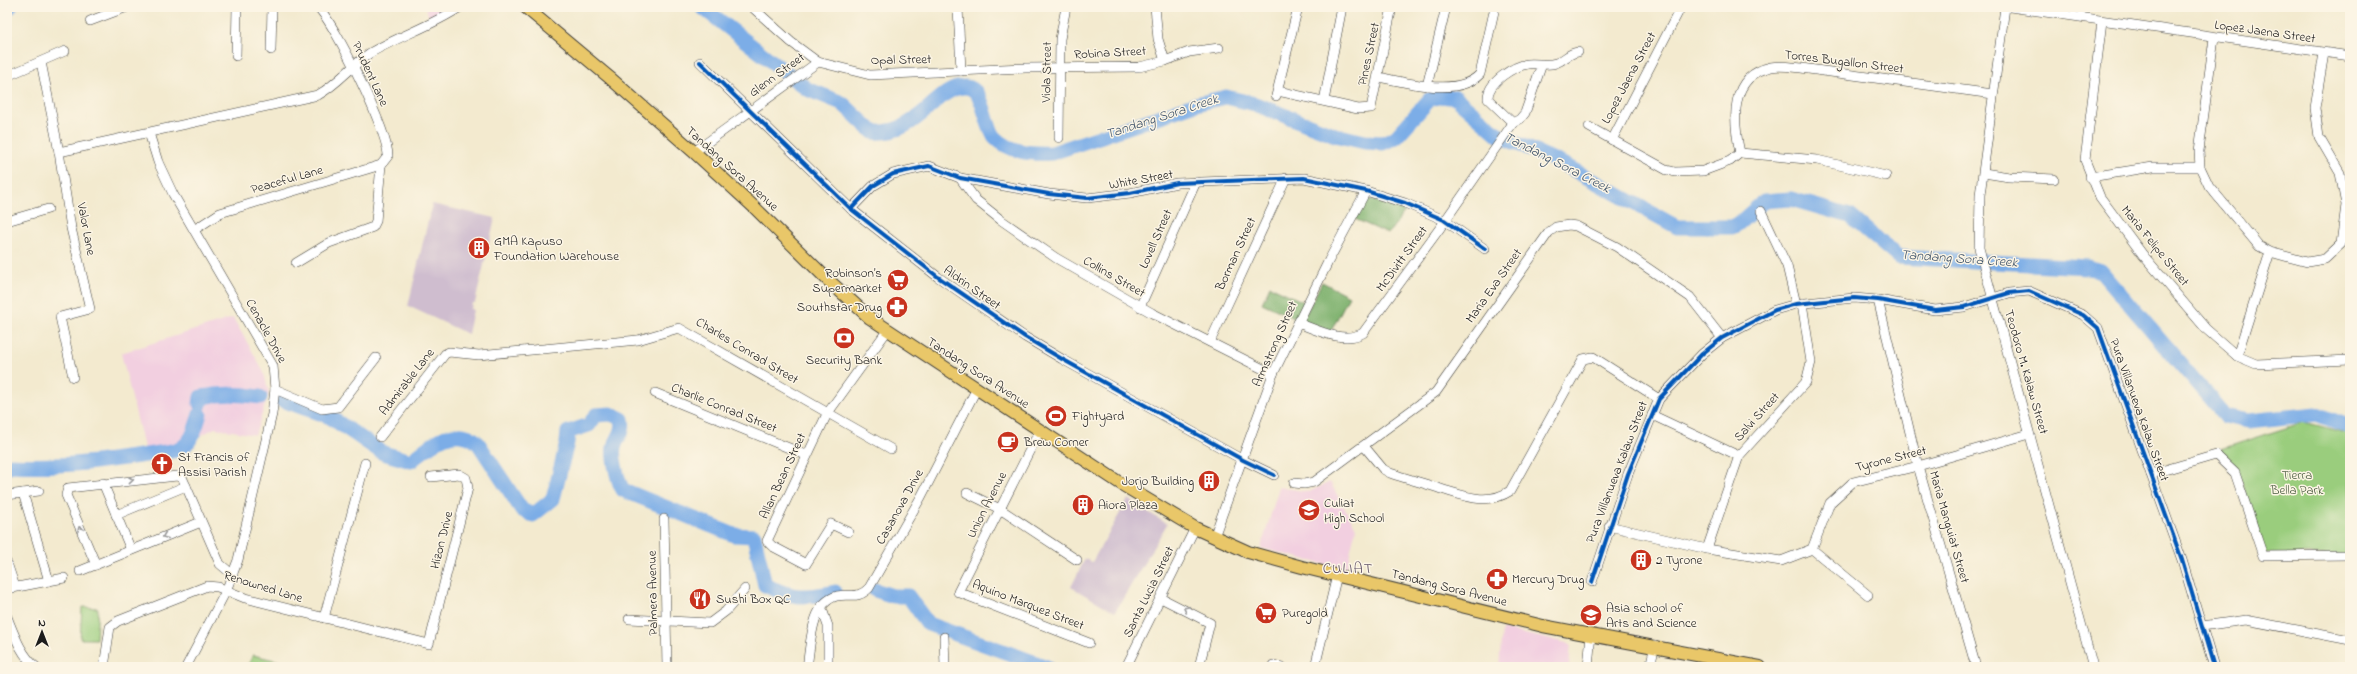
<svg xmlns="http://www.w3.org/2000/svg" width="2357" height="674" font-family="'Indie Flower',sans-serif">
<rect width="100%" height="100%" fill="#fcf5e5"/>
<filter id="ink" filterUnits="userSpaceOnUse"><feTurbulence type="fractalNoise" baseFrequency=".025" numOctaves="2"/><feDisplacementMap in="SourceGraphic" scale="8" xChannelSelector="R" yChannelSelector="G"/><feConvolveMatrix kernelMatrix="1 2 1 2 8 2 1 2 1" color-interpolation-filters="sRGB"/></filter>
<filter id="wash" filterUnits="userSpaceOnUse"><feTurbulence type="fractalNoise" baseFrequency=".012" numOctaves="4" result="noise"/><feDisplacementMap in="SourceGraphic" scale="16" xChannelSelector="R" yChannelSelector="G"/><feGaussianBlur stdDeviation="0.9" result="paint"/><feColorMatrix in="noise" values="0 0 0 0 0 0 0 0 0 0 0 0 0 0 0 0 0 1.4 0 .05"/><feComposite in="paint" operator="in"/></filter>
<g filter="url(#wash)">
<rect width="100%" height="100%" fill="#f3eacf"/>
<g fill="#f2cfe0">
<polygon points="425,7 455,7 430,19"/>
<polygon points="233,318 263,370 269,393 255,435 215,428 181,446 145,451 121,353"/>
<polygon points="1330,482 1356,528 1346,570 1261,548 1279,487 1309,492"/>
<polygon points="1502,629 1571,644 1569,667 1499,667"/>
</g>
<g fill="#cfbdcf">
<polygon points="432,204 495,218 475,303 472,303 471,309 473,310 468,334 408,306"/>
<polygon points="1128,499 1167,524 1115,612 1071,587 1085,559 1092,562"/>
</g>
<g fill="#9acd7d" stroke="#5b744c">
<polygon points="2304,422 2350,434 2350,555 2266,554 2238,473 2215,451"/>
<polygon points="82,607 98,608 96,639 80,639"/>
<polygon points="253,655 279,661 277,667 247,667"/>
<polygon points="281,662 307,667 279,667"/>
</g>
<g fill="#7bb06c" stroke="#4c6644">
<polygon points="1370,199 1405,211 1388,234 1355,219 1364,202"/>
<polygon points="1322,282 1349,296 1330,333 1301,323"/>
<polygon points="1270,286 1306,303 1298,320 1262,303"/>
</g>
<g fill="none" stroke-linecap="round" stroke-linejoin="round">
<g stroke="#7cade7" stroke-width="15">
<path d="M702 7 807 89 842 103 873 132C920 136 936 85 966 87 985 88 984 125 995 137 1010 153 1032 154 1052 153L1196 104 1226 97 1255 104 1335 135 1365 142 1383 143 1396 137 1430 99 1442 96 1456 98 1500 136 1561 163 1677 227H1732L1738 224 1764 201 1791 199 1850 216 1898 257 2088 267 2101 271 2225 416 2248 421 2317 414 2350 427"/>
<polyline points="7,8 10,7"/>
<path d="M279 399 330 417 383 453 411 461C430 445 455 422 478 443L522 510 533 515 553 499 567 443 568 432 589 425 596 415 611 414 622 419C625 434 617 435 614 448 612 456 618 483 623 490L734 535 754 536 765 585C794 599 804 598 835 592"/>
<path d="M200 404 201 397C222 393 239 393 260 397"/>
<path d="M7 468 11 465C68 468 122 459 178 450 193 442 195 429 200 414"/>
<polyline points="875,590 893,596 908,596 928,624 1047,667"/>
</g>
</g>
</g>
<g filter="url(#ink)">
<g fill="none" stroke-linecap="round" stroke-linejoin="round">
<g stroke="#3c3b37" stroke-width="10">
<g id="minor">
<polyline points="752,7 791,42 818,62 870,75 1025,68 1139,67 1165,61 1189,52 1219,48"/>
<polyline points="958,7 961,71"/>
<polyline points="1155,7 1158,39 1165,61"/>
<polyline points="2005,7 1980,195 1979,248 2093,667"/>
<polyline points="2010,7 2350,56"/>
<polyline points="90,21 127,7"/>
<polyline points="2102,21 2085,160 2100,197 2143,255 2206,329 2237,356 2256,364 2350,360"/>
<polyline points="2214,38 2199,151 2200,167 2209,186 2259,246 2270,252 2307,262 2325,259 2341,244 2346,205 2340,173 2319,137 2315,108 2324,53"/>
<polyline points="271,50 272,7"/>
<polyline points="236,56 237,7"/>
<polyline points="41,62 59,152 71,228 90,309 60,317 73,377"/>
<polyline points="700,62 851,209 938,277 1025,337 1062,359 1243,460 1274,475"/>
<path d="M1542 64 1525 113 1520 119 1513 123 1488 99C1487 82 1514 66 1528 64 1537 63 1547 66 1556 63 1565 60 1568 53 1578 52"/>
<polyline points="7,76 65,51"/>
<path d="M1378 77C1406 82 1458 98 1480 74L1495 7"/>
<polyline points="1427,86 1446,7"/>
<polyline points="1278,91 1358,109 1371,108 1392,7"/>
<polyline points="1276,96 1298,7"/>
<polyline points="1324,101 1342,7"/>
<polyline points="1589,127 1667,170 1675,172 1703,171 1730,161 1740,153 1817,160 1886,176"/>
<polyline points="149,133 158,162 173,194 273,366 275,389 272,414 238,560 226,591 186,667"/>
<polyline points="1059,138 1060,39 1066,7"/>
<polyline points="1612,140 1681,7"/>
<path d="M59 152 318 95C338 84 351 66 370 53 399 36 432 26 460 7"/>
<polyline points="694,152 818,62"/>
<path d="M1740 153C1733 120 1729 76 1771 67 1780 65 1792 67 1801 68L1993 94"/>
<polyline points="1984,173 2009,177 2054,179"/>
<polyline points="2090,177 2153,167 2200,167"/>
<polyline points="960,178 976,200 1001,220 1056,258 1152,313 1273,374"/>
<polyline points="851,209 873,186 893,174 929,166 960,178 1049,194 1087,198 1130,193 1177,183 1304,178 1366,191 1405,203 1444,220 1485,249"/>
<polyline points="1761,211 1787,266 1796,304"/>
<polyline points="7,221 48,209"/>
<path d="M194 230 220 213 381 165 388 156C388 131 336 26 318 7"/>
<polyline points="296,263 329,243 373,227 376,221 381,165"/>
<polyline points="1878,300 1918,466 1976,667"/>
<polyline points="1140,307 1196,182"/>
<path d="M1298 323C1317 330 1344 344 1363 333L1440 228 1513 123"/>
<polyline points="1210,342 1286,178"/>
<polyline points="2237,356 2270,252"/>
<polyline points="275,389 322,409 338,407 376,358"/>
<polyline points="655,393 806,455"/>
<polyline points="1652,415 1739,456"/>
<polyline points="1040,430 958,592 1089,643"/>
<polyline points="380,437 445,354 449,352 479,355 638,340 679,328 891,449"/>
<path d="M1364 446 1383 469 1390 473C1407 479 1424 483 1441 489 1465 496 1487 506 1510 491L1583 359 1593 357 1659 399"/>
<polyline points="2151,474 2216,455 2235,473 2263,556 2350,555"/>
<polyline points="103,483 131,550"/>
<polyline points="1294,483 1304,484 1314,482 1436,392 1549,232 1556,227 1569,225 1576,226 1617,247 1690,297 1722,338"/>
<polyline points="23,493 49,581"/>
<polyline points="967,493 1000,509 1077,560"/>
<polyline points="7,495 39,491"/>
<polyline points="116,515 186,486"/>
<polyline points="664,519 667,667"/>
<polyline points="1609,526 1707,549 1781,561 1812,549 1830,503 1853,482 1918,466 2029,434"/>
<polyline points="848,532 831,524 806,564 772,546 767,541 827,414 887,331"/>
<polyline points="1214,537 1273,374 1329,260 1366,191"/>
<polyline points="1707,549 1739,456 1806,382 1811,362 1802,303"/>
<polyline points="1812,549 1868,595"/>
<polyline points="7,563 15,587"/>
<polyline points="96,565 66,495 68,488 177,476 182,477 186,486 220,564 233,575"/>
<polyline points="80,571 201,522"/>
<polyline points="1592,582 1628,474 1659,399 1702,354 1722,338 1775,310 1796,304 1854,298 1878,300 1935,310 1964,307 2009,293 2029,291 2083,315 2098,328 2182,560 2214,667"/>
<polyline points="7,589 64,578"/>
<polyline points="1161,598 1210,623 1199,667"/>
<polyline points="821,606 828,626 828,667"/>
<path d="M7 617C14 634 21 655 36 667"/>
<polyline points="324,618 365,463"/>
<polyline points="629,619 710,623 726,611 745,589"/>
<polyline points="2202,626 2246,620 2350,640"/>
<polyline points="944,637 945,667"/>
<polyline points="1273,665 1282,667"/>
<polyline points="104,667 110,627 118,621 207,586 218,587 245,598 429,644 468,488 466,478 459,474 431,477"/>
<path d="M807 667C811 645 810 603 837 596 851 593 857 600 869 588L921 497 976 390"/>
<polyline points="1126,667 1195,528"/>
<polyline points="1315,667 1337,575"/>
<polyline points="1588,667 1591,634"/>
<polyline points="1650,667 1655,645"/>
</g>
</g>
<g stroke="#3c3b37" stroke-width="14">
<polyline id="major" points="525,7 610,78 694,152 754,207 828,280 870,318 1123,485 1195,528 1248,552 1302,567 1543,626 1760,667"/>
</g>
<use href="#minor" stroke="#fff" stroke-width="9"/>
<use href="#major" stroke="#e9c769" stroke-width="12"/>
<g stroke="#fcf5e5" stroke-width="6">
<g id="cycleway">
<polyline points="700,62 851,209 938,277 1025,337 1062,359 1243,460 1274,475"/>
<polyline points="851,209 873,186 893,174 929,166 960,178 1049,194 1087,198 1130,193 1177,183 1304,178 1366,191 1405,203 1444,220 1485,249"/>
<polyline points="1592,582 1628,474 1659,399 1702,354 1722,338 1775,310 1796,304 1854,298 1878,300 1935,310 1964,307 2009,293 2029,291 2083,315 2098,328 2182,560 2214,667"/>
</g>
</g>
<use href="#cycleway" stroke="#0057b8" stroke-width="4"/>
</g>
<defs><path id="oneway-chevron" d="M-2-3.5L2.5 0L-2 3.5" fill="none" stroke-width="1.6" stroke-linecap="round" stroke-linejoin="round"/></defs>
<g stroke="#999">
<use href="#oneway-chevron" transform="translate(131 480) rotate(-6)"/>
<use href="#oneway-chevron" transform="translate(80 529) rotate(-113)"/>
<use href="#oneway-chevron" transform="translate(165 536) rotate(158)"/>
<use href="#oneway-chevron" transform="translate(1186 609) rotate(-155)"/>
</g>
</g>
<defs>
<g id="building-disc" transform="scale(1.15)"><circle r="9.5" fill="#c8321e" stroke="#fcf5e5"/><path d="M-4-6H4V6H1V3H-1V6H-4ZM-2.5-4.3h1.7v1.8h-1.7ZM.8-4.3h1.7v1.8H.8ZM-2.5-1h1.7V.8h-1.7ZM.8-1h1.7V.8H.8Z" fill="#fff"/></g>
<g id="supermarket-disc" transform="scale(1.15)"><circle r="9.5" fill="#c8321e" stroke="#fcf5e5"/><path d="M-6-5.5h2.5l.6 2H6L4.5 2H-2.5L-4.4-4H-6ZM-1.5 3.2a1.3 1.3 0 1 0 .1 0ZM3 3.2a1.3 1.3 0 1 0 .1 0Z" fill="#fff"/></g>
<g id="pharmacy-disc" transform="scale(1.15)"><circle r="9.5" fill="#c8321e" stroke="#fcf5e5"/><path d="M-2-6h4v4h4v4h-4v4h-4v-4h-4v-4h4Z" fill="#fff"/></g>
<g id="bank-disc" transform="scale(1.15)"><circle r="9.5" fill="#c8321e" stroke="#fcf5e5"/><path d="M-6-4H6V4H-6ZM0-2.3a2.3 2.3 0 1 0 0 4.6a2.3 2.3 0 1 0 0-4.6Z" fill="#fff"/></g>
<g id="stadium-disc" transform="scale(1.15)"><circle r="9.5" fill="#c8321e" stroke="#fcf5e5"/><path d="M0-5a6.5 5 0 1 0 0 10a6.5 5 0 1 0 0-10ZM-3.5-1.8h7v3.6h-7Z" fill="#fff"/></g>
<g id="cafe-disc" transform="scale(1.15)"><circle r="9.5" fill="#c8321e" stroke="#fcf5e5"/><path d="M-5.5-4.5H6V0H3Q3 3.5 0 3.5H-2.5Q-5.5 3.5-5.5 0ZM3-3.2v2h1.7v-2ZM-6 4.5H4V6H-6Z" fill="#fff"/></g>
<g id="church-disc" transform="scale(1.15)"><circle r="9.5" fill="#c8321e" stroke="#fcf5e5"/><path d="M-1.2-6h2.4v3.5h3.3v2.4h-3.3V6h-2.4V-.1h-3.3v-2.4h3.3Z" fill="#fff"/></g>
<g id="school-disc" transform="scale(1.15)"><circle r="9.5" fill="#c8321e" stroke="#fcf5e5"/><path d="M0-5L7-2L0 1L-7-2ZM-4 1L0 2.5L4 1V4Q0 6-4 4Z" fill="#fff"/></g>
<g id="restaurant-disc" transform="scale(1.15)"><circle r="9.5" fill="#c8321e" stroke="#fcf5e5"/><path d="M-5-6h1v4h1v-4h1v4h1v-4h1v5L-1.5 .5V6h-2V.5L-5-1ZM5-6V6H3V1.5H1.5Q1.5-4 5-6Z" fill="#fff"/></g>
</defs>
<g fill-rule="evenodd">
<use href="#building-disc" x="479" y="248"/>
<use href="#supermarket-disc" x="898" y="280"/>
<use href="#pharmacy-disc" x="897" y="307"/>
<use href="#bank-disc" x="844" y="338"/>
<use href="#stadium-disc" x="1056" y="416"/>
<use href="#cafe-disc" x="1008" y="442"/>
<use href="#church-disc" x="162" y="464"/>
<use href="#building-disc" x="1209" y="481"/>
<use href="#building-disc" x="1083" y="505"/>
<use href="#school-disc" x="1309" y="510"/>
<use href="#building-disc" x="1641" y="560"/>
<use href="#pharmacy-disc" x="1497" y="579"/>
<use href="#restaurant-disc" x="700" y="599"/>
<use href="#supermarket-disc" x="1266" y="613"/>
<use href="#school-disc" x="1591" y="615"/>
</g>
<g text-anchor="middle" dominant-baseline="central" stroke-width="3" stroke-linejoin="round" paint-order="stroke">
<g font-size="13" fill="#1c1c1c" stroke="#fcf5e5">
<text transform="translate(2265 32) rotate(8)">Lopez Jaena Street</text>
<text transform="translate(1110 53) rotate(-3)">Robina Street</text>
<text transform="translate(1369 54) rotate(-78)">Pines Street</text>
<text transform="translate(901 60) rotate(-1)">Opal Street</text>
<text transform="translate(1844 62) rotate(7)">Torres Bugallon Street</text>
<text transform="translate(1047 72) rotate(-89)">Viola Street</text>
<text transform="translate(370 74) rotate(65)">Prudent Lane</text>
<text transform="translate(777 75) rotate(-36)">Glenn Street</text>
<text transform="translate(1629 78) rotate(-62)">Lopez Jaena Street</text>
<text transform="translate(732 169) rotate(42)">Tandang Sora Avenue</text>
<text transform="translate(287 180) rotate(-16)">Peaceful Lane</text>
<text transform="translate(1141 180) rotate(-10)">White Street</text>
<text transform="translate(86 229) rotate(79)">Valor Lane</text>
<text transform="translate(1156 239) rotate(-66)">Lovell Street</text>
<text transform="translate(2155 246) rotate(51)">Maria Felipe Street</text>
<text transform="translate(1236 254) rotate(-65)">Borman Street</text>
<text transform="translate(1402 259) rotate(-54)">McDivitt Street</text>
<text transform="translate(1114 277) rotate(30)">Collins Street</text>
<text transform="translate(1494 286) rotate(-55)">Maria Eva Street</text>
<text transform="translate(972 288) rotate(35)">Aldrin Street</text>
<text transform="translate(266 331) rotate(61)">Cenacle Drive</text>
<text transform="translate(1275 344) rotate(-66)">Armstrong Street</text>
<text transform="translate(747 351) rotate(31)">Charles Conrad Street</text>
<text transform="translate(2026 372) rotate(74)">Teodoro M. Kalaw Street</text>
<text transform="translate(978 373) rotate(33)">Tandang Sora Avenue</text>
<text transform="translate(407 382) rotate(-52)">Admirable Lane</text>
<text transform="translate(724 408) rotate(22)">Charlie Conrad Street</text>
<text transform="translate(2139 410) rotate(70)">Pura Villanueva Kalaw Street</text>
<text transform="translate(1757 417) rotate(-48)">Salvi Street</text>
<text transform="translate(1891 459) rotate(-14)">Tyrone Street</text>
<text transform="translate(1617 472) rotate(-69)">Pura Villanueva Kalaw Street</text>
<text transform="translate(783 476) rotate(-65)">Allan Bean Street</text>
<text transform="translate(987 505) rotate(-63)">Union Avenue</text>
<text transform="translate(900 507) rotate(-61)">Casanova Drive</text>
<text transform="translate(1949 527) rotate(74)">Maria Manguiat Street</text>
<text transform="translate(442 540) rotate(-76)">Hizon Drive</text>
<text transform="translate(263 587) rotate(17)">Renowned Lane</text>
<text transform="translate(1449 588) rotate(14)">Tandang Sora Avenue</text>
<text transform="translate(1149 592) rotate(-64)">Santa Lucia Street</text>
<text transform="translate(653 593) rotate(-91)">Palmera Avenue</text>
<text transform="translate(1028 605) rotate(21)">Aquino Marquez Street</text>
</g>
<g font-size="13" fill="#1c1c1c" stroke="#fcf5e5" text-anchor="start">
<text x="494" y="241">GMA Kapuso<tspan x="494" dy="15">Foundation Warehouse</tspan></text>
<text x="882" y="273" text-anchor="end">Robinson’s<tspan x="882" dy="15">Supermarket</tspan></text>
<text x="882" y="307" text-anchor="end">Southstar Drug</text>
<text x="844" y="360" text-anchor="middle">Security Bank</text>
<text x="1072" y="416">Fightyard</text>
<text x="1024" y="442">Brew Corner</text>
<text x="178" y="457">St Francis of<tspan x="178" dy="15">Assisi Parish</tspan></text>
<text x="1194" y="481" text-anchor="end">Jorjo Building</text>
<text x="1324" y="503">Culiat<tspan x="1324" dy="15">High School</tspan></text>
<text x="1098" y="505">Aiora Plaza</text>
<text x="1656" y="560">2 Tyrone</text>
<text x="1512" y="579">Mercury Drug</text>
<text x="716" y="599">Sushi Box QC</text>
<text x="1606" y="608">Asia school of<tspan x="1606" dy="15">Arts and Science</tspan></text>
<text x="1282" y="613">Puregold</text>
</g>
<g font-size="13" fill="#485a3e" stroke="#fcf5e5">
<text x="2297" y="475">Tierra<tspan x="2297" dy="15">Bella Park</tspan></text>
</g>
<g font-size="14" font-style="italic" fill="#42566d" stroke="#fcf5e5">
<text transform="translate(1162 117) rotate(-18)">Tandang Sora Creek</text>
<text transform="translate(1557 163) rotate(27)">Tandang Sora Creek</text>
<text transform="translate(1959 259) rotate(4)">Tandang Sora Creek</text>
</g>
<g font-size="15" letter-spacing="1" fill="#5c4e64" stroke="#fcf5e5">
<text x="1348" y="569">CULIAT</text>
</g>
</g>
<rect width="2357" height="674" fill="none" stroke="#fcf5e5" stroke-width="24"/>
<g transform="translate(42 632)" stroke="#fcf5e5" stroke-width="3" paint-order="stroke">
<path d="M0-3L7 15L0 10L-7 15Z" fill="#1c1c1c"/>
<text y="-6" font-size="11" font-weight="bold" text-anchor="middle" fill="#1c1c1c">N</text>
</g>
</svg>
